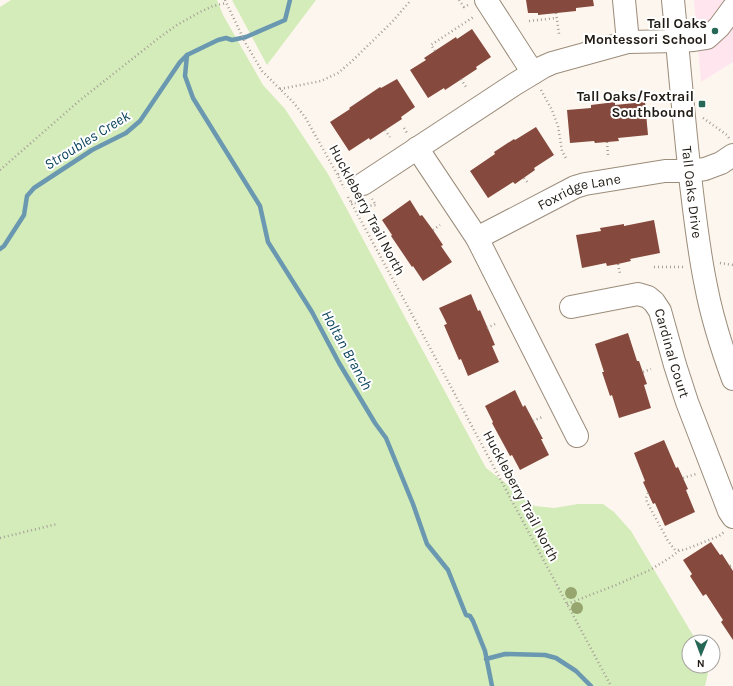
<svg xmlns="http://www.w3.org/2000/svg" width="733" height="686" font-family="Karla,sans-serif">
<rect width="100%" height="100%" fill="#fdf6ee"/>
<polygon fill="#ffe5ee" points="694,0 733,0 733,62 701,82"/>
<g fill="#d4ecb9">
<polygon points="11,0 217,0 223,15 263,85 285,109 328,174 486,468 535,506 554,508 578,504 603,504 614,512 631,531 697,642 689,642 689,666 706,666 708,673 705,686 0,686 0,7"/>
<polygon points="232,0 316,0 267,65"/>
</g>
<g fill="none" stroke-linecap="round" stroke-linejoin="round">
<g stroke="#6a98b0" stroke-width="4.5">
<polyline points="187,55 185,76 193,98 260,206 268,242 312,312 339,363 375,423 386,438 413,504 427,544 448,570 466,615 470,616 473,621 485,651 492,686"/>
<polyline points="0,249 4,246 24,215 27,196 34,188 92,150 126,133 140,121 180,62 187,55 218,40 226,38 232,40 246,37 285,20 290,0"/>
<polyline points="486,659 505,654 545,655 556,658 576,671 591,686"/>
</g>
</g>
<g fill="#86493d">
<polygon points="526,0 593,0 594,6 576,8 576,11 538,15 538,13 528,13"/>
<polygon points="472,29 491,57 476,67 477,69 445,90 444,88 428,98 410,70 426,60 424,58 456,37 457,39"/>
<polygon points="397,79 415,107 401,117 402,119 370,140 369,138 349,151 330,122 350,109 349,108 380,87 381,88"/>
<polygon points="615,102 615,105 645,102 648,135 618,138 619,141 595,143 594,141 570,143 567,110 591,108 591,105"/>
<polygon points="536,127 554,155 534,168 535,170 515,184 513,182 488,198 470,171 495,154 494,152 514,139 515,140"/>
<polygon points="410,200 420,216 422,215 433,230 443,245 441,246 452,262 423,281 413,266 412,267 391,236 392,235 382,220"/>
<polygon points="654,220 660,253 630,259 631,261 618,264 607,266 606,263 582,268 576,235 601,231 600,228 624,224 624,226"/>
<polygon points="471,294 478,311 480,310 495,345 492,346 499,362 468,376 461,359 459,360 444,325 447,324 439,308"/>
<polygon points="628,333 637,361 639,361 647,384 644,385 651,408 619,418 612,395 610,396 602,372 604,372 595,344"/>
<polygon points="515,390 523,407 525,405 543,439 541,439 549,455 520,470 512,455 510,456 492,423 493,422 485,406"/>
<polygon points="664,440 676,468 678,467 688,489 686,490 695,512 665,526 655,503 653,504 643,482 645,481 634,453"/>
<polygon points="711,542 720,555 722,554 733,571 733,640 721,622 723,620 706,594 703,596 690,576 692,574 683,560"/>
</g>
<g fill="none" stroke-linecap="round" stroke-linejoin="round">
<g stroke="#9b8c7a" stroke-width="24">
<g id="minor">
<polyline points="486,0 533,73"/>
<polyline points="624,0 628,42"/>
<path id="s1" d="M673 0C679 61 684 123 691 184 695 218 699 253 706 286 712 318 722 349 733 379"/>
<polyline points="417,148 477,238 577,436"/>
<polyline points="363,184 515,84 543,67 552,63 628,42 677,41 694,40 707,38 719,27 733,8"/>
<path id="s2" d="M477 238 504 224 575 187 585 184 665 171H690L705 169 721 163 733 155"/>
<path id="s3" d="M571 307 638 294 648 297 654 302 660 311 675 365 687 402 729 511 733 517"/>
</g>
</g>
<g stroke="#a49e97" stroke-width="2.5" stroke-dasharray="1 3" stroke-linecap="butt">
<polyline points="225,0 246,44 262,71 293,102 305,117 337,174 344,188"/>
<polyline points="459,0 464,7 468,5"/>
<polyline points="556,13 559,34"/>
<polyline points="529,21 557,18"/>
<polyline points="435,51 431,45 475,16"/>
<polyline points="461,79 466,87"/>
<polyline points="280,89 321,81 338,73 351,62 392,22 411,0"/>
<polyline points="541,90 552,110 558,126 562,151 567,160"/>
<polyline points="703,118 727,135 729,138"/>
<polyline points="404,128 407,133"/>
<polyline points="385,130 390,137"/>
<polyline points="607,142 608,155"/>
<polyline points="0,170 79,101 160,37 177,25 200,12 213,6 226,3"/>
<polyline points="338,174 349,176"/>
<polyline points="524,178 528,183"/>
<polyline points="348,197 421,331 611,686"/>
<polyline points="351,202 368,206 376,205 372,199"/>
<polyline points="433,230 440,225"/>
<polyline points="720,263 733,265"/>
<polyline points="618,264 620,274"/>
<polyline points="654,267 684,267"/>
<polyline points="487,328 495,324"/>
<polyline points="643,372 651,369"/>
<polyline points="533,421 542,417"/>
<polyline points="683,478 696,474"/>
<polyline points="648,493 646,498 647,502 668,541 675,550 679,550"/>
<polyline points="0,538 57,524"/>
<polyline points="730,566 733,565"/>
<polyline points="567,604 616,585 650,570 671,557 680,550 684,550 719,536 724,532"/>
</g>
<use href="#minor" stroke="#fff" stroke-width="22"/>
</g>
<g fill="#97a56f">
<circle cx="571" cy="593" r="6"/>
<circle cx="577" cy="608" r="6"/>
</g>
<g fill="#266755" stroke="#fff" stroke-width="1.5">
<circle cx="715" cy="31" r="4"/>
<rect x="698" y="100" width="8" height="8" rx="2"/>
</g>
<g text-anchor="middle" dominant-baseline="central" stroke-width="4" stroke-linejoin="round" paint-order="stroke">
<g font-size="14" font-weight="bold" fill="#201b14" stroke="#fff" text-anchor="end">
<text x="707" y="23">Tall Oaks<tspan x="707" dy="16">Montessori School</tspan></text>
<text x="694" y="96">Tall Oaks/Foxtrail<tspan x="694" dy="16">Southbound</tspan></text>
</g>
<g font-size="14" fill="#201b14" stroke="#fff">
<text stroke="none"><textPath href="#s1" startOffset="193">Tall Oaks Drive</textPath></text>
<text stroke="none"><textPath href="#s2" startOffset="113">Foxridge Lane</textPath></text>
<text transform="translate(367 210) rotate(62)">Huckleberry Trail North</text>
<text stroke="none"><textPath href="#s3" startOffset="141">Cardinal Court</textPath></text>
<text transform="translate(521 496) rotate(62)">Huckleberry Trail North</text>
</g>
<g font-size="15" font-style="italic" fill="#0b445d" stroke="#fff">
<text transform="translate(87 140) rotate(-32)">Stroubles Creek</text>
<text transform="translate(347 350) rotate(61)">Holtan Branch</text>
</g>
</g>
<g transform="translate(701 654) rotate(181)"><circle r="19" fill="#ffffff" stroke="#a6a4a1"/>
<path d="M0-3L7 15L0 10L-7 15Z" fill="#266755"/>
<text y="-6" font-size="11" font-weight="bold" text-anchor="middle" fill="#201b14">N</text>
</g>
</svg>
